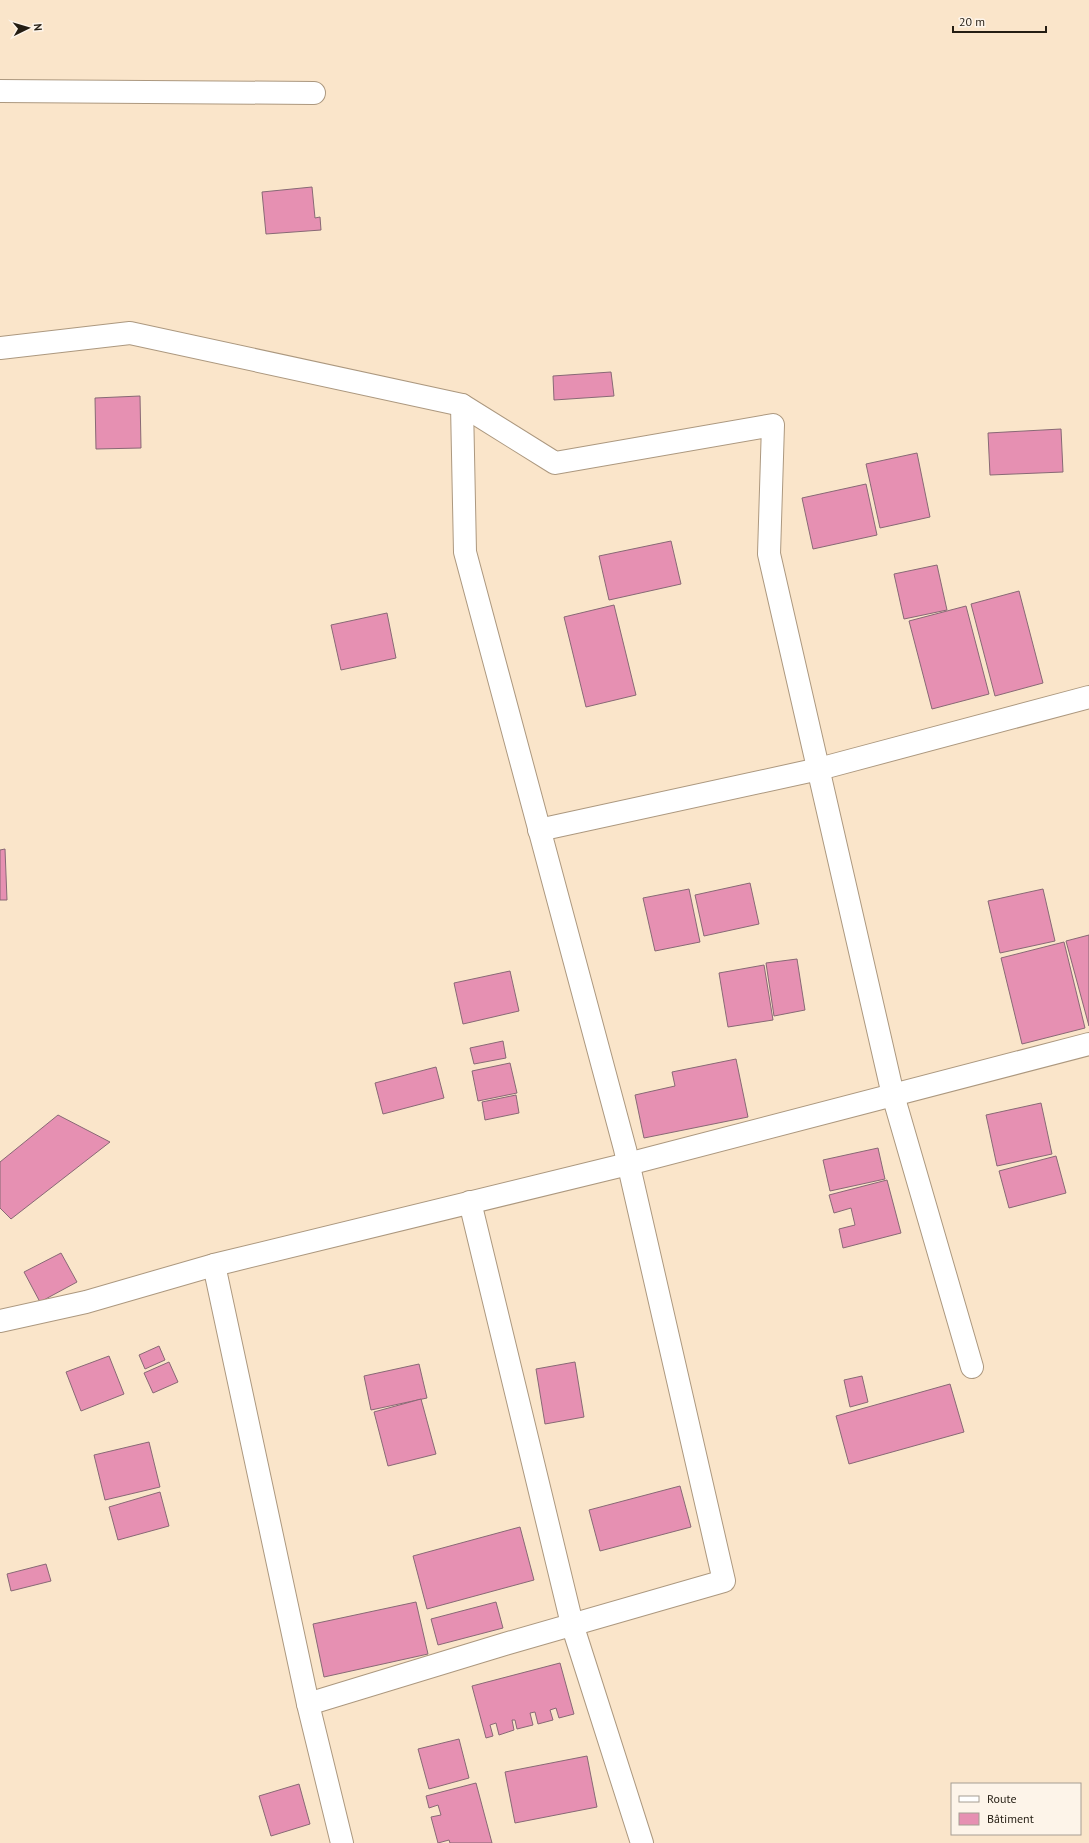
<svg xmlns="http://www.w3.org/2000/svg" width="1089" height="1843" font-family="'PT Sans',sans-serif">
<rect width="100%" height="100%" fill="#fae5ca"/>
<g fill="#e690b2" stroke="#886975">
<polygon points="312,187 315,218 320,217 321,230 266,234 262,192"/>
<polygon points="611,372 614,396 554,400 553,376"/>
<polygon points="140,396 141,448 96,449 95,398"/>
<polygon points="1061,429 1063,472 990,475 988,433"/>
<polygon points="917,453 930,517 880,528 866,464"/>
<polygon points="866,484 877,535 813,549 802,498"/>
<polygon points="671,541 681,584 609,600 599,556"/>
<polygon points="937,565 947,610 904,619 894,574"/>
<polygon points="1019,591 1043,683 995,696 971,604"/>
<polygon points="614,605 636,695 586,707 564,617"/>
<polygon points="966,606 989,694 932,709 909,621"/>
<polygon points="387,613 396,658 341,670 331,625"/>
<polygon points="5,849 7,900 0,900 0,850"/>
<polygon points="750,883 759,924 704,936 695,895"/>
<polygon points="689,889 700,942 655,951 643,898"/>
<polygon points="1043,889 1055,941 1000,953 988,901"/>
<polygon points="1089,935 1089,1026 1066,941"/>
<polygon points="1064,942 1085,1028 1022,1044 1001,958"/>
<polygon points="797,959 805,1010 774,1016 766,963"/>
<polygon points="764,965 773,1020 728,1027 719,973"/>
<polygon points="510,971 519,1011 463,1024 454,983"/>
<polygon points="503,1041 506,1058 474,1064 470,1048"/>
<polygon points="736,1059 748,1117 644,1138 635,1095 675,1086 672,1072"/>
<polygon points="510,1063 517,1093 478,1101 472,1071"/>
<polygon points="436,1067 444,1098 383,1114 375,1083"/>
<polygon points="516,1095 519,1113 485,1120 482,1102"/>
<polygon points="1041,1103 1052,1154 997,1166 986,1115"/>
<polygon points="58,1115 110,1142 11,1219 0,1208 0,1162"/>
<polygon points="878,1148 885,1179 830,1191 823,1160"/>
<polygon points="1056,1156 1066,1193 1009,1208 999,1171"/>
<polygon points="887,1180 901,1233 843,1248 839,1229 855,1225 851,1208 834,1213 829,1195"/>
<polygon points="61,1253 77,1282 40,1302 24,1272"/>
<polygon points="159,1346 165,1360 145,1369 139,1355"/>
<polygon points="109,1356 124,1394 81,1411 66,1372"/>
<polygon points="169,1362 178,1382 153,1393 144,1373"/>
<polygon points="575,1362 584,1417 545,1424 536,1369"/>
<polygon points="419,1364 427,1398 371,1410 364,1376"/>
<polygon points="862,1376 868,1402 850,1407 844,1380"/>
<polygon points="950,1384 964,1432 849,1464 836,1416"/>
<polygon points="421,1399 436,1454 388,1466 374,1412"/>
<polygon points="149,1442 160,1487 105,1500 94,1455"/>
<polygon points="680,1486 691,1527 600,1551 589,1510"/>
<polygon points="160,1492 169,1526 118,1540 109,1507"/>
<polygon points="520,1527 534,1580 427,1609 413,1556"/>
<polygon points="46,1564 51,1581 11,1591 7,1574"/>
<polygon points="416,1602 428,1654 324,1677 313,1624"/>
<polygon points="496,1602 503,1628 438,1645 431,1619"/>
<polygon points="560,1663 574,1714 559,1718 556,1708 550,1710 553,1720 538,1724 535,1712 530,1713 533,1725 517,1729 515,1720 512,1720 514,1730 499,1735 496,1723 490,1725 493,1736 486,1738 472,1686"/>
<polygon points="459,1739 469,1778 429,1789 418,1749"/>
<polygon points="587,1756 597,1807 515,1823 505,1772"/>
<polygon points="476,1783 492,1843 450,1843 449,1840 438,1843 431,1817 441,1815 438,1805 429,1808 426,1796"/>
<polygon points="299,1784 310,1824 271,1836 259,1796"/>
</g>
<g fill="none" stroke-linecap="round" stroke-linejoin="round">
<g stroke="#ac987f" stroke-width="24">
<g id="minor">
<polyline points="0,91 314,93"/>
<polyline points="0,348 130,333 462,405 555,463 773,425 769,554 893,1095 972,1367"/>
<polyline points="539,830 819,769 1089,697"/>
<polyline points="470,1202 572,1624 642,1843"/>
<polyline points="214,1265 308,1704 342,1843"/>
<polyline points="0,1321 86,1302 214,1265 628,1164 1089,1044"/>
<polyline points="308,1704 505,1644 724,1581 625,1149 465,552 462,405"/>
</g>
</g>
<use href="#minor" stroke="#fff" stroke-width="22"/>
</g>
<rect x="951" y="1783" width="130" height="52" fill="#fdf4e9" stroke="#a69e93"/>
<rect x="959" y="1796" width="20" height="6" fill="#ffffff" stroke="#a69e93"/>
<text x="987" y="1803" font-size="12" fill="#241d13">Route</text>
<rect x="959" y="1813" width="20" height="12" fill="#e690b2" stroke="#a69e93"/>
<text x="987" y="1823" font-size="12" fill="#241d13">Bâtiment</text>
<g transform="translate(28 28) rotate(85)" stroke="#fdf4e9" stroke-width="3" paint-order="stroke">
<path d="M0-3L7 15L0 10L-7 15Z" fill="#241d13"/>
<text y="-6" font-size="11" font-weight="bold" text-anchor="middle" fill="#241d13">N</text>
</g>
<path d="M953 26v6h93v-6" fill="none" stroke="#241d13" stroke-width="2"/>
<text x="959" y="26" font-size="12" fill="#241d13" stroke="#fdf4e9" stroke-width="3" paint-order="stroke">20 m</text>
</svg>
